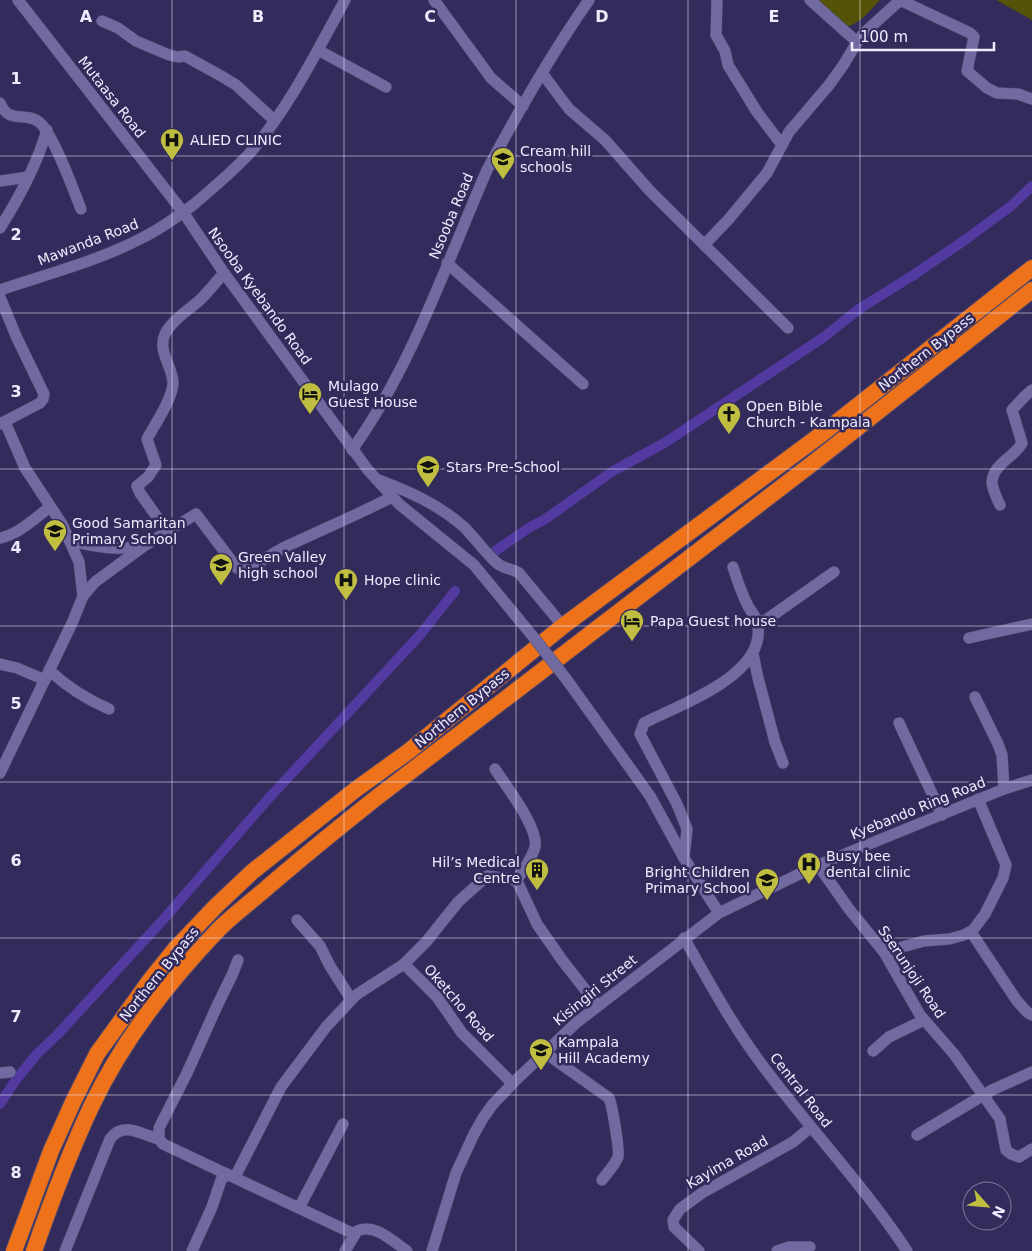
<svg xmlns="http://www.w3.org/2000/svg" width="1032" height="1251" font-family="'DejaVu Sans',sans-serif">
<rect width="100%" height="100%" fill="#332b5b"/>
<g fill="#545308">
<path d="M814 0H880C869 11 860 25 844 27Z"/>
<polygon points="996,0 1032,0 1032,20"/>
</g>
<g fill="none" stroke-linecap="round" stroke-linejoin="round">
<g stroke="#523aa0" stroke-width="10">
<polyline points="491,554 530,527 544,520 613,471 666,442 824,337 859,309 912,276 965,240 1011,206 1032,186"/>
<polyline points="0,1104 15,1081 37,1054 58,1034 162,921 268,799 419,636 455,591"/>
</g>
<g stroke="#4e466d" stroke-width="12">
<g id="minor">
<polyline points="18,0 183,212 224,273 368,470 399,504 474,565 535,639"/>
<polyline points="434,0 491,78 523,106"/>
<polyline points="717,0 716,35 725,51 728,65 757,112 782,145"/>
<polyline points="810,0 857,42 864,33 897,3 902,1 970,33 974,37 967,71 987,88 997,93 1018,94 1032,99"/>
<polyline points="102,21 118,28 136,41 169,55 178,57 185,56 223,77 236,85 274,120"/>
<polyline points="318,50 386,87"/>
<polyline points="542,73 569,109 605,140 650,191 788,328"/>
<path d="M0 103C9 125 25 111 39 122 53 133 73 189 81 209"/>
<polyline points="0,181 28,177"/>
<path d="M0 228C19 198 37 164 47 130"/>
<polyline points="704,245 728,220 767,173 789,132 829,85 844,64 857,42"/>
<polyline points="447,263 583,384"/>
<path d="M0 290C47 274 98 261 142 238 160 229 177 217 193 205 212 189 232 172 249 154 289 108 316 53 345 0"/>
<polyline points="0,297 16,336 44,394 43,399 40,403 0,424"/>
<path d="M352 450C412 366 446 264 487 170 518 112 551 54 589 0"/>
<path d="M376 479C408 491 438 504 464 527 476 539 485 553 498 564 505 569 513 569 519 573L563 626"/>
<path d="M1000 505C997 499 993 490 992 483 992 464 1015 457 1022 443L1012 410 1024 397 1032 390"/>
<path d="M167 531 140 493 137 486 148 477 156 465 147 439C155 424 172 400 173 383 173 367 157 351 165 334 172 320 189 310 201 299 209 291 216 282 224 273"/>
<path d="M0 538C18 535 35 518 50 507"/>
<path d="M70 541C97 547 115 551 143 546"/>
<path d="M83 596 95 582 144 546 196 514 237 568 243 571C257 565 269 555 283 548 319 531 357 515 392 497"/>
<polyline points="757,622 766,620 834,572"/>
<polyline points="969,638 1032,624"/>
<polyline points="753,654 758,678 775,742 783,763"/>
<polyline points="0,664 17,668 45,680"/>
<path d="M49 670C67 687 86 699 109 709"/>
<polyline points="567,680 650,796 684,858 719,913"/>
<polyline points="975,697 998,744 1002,755 1004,789"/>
<polyline points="899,723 942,815"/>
<path d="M495 769C506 786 539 828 535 847 532 859 522 871 516 881"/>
<polyline points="0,773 73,621 83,596 79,562 62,524 25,468 5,422"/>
<path d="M684 858 687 829 677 804 640 734 644 723C679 705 764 676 758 627 758 619 752 613 748 606 742 594 737 580 733 567"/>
<polyline points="818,865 849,909 884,952 920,1015 954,1054 1000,1119 1006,1150 1011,1154 1019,1157 1032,1149"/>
<polyline points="297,920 320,946 330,966 351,999"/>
<polyline points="971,932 1017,1001 1027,1012 1032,1015"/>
<path d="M684 938C708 980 731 1023 760 1062 807 1126 863 1184 907 1251"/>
<polyline points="884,952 924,941 949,939 964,935 973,930 985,914 1003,878 1006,865 978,799"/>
<polyline points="238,960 233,973 217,1006 187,1073 159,1128 159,1139 163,1144 354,1234"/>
<polyline points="404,964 437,997 462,1033 512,1083"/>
<polyline points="873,1051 889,1037 924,1020"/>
<path d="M544 1052 609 1098C612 1104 620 1152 618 1157 615 1165 607 1173 602 1180"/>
<polyline points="0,1073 10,1072"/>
<polyline points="917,1135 992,1090 1032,1072"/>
<polyline points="235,1177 281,1087 326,1027 356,995 404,964 426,942 458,902 487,876 512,879 518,883 537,924 562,960 598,1006"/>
<polyline points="299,1208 343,1124"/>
<path d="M65 1251 110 1139C123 1121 140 1134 159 1139"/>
<polyline points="192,1251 212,1207 221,1180 227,1174"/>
<path d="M345 1251 357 1231C375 1223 392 1241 407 1251"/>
<polyline points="432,1251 456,1173 474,1134 483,1118 493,1104 517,1079 576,1023 719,913 818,865 1004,789 1032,780"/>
<polyline points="699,1251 674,1227 673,1220 680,1209 702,1193 793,1142 810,1128"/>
<polyline points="777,1251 789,1247 810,1247"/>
</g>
</g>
<g stroke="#4e466d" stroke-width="18">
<g id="highway">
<polyline points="14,1251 51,1151 73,1102 97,1054 151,979 176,948 216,906 252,872 355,790 409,751 563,626 823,433 1032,268"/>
<path d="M34 1251C51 1202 69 1154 91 1107 122 1041 169 981 219 929 232 916 248 904 262 892 299 860 337 829 376 798L813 463 1032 290"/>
</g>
</g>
<use href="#minor" stroke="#716aa0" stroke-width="11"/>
<use href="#highway" stroke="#ee721a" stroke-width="16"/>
<g stroke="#4e466d" stroke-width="12" stroke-linecap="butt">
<polyline id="minor-bridge" points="535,639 567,680"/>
</g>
<use href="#minor-bridge" stroke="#716aa0" stroke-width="11"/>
</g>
<path fill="none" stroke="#edecff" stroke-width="1" stroke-opacity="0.55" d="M172 0V1251M344 0V1251M516 0V1251M688 0V1251M860 0V1251M0 156H1032M0 313H1032M0 469H1032M0 626H1032M0 782H1032M0 938H1032M0 1095H1032"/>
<defs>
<g id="hospital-pin" transform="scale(1.25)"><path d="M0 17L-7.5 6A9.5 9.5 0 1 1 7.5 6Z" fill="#bfbe41" stroke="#332b5b"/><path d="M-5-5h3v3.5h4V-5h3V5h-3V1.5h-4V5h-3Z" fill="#111"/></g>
<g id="school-pin" transform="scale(1.25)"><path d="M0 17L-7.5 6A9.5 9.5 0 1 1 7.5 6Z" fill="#bfbe41" stroke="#332b5b"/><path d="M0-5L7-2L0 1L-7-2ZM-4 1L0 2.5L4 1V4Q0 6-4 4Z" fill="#111"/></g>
<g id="hotel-pin" transform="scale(1.25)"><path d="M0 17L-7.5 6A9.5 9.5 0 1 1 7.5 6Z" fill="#bfbe41" stroke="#332b5b"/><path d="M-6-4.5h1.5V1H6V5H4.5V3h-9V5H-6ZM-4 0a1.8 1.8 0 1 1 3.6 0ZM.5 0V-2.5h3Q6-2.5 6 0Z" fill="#111"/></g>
<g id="church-pin" transform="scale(1.25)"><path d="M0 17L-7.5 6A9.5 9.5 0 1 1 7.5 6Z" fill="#bfbe41" stroke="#332b5b"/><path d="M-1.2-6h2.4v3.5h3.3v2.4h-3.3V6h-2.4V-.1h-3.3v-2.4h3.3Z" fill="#111"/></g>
<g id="building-pin" transform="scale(1.25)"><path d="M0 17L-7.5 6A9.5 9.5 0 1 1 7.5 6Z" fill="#bfbe41" stroke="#332b5b"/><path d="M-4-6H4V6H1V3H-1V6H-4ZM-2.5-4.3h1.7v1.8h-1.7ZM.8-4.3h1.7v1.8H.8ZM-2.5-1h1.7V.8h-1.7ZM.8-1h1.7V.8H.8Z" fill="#111"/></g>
</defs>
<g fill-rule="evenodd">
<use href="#hospital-pin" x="172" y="140"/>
<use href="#school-pin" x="503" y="159"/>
<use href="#hotel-pin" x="310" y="394"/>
<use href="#church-pin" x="729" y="414"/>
<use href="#school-pin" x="428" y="467"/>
<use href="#school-pin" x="55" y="531"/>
<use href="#school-pin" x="221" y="565"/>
<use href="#hospital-pin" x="346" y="580"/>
<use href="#hotel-pin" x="632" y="621"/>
<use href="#hospital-pin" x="809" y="864"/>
<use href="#building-pin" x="537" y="870"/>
<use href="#school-pin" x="767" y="880"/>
<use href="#school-pin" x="541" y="1050"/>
</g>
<g text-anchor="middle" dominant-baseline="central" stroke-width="5" stroke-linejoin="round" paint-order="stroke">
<g font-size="14" fill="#edecff" stroke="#332b5b">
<text transform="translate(112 97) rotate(52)">Mutaasa Road</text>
<text transform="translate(451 216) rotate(-67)">Nsooba Road</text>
<text transform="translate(88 242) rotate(-21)">Mawanda Road</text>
<text transform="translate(260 296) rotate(54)">Nsooba Kyebando Road</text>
<text transform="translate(926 352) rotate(-38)">Northern Bypass</text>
<text transform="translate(462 708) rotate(-39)">Northern Bypass</text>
<text transform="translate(918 808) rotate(-22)">Kyebando Ring Road</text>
<text transform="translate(912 972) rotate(56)">Sserunjoji Road</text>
<text transform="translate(159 974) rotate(-51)">Northern Bypass</text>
<text transform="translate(595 990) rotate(-39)">Kisingiri Street</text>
<text transform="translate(459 1003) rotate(49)">Oketcho Road</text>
<text transform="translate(801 1090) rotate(52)">Central Road</text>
<text transform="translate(727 1162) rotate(-30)">Kayima Road</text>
</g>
<g font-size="14" fill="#edecff" stroke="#332b5b" text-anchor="start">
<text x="190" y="140">ALIED CLINIC</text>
<text x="520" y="151">Cream hill<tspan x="520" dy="16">schools</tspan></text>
<text x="328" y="386">Mulago<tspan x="328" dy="16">Guest House</tspan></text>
<text x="746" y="406">Open Bible<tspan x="746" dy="16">Church - Kampala</tspan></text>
<text x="446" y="467">Stars Pre-School</text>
<text x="72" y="523">Good Samaritan<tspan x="72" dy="16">Primary School</tspan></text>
<text x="238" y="557">Green Valley<tspan x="238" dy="16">high school</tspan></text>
<text x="364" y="580">Hope clinic</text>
<text x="650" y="621">Papa Guest house</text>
<text x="826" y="856">Busy bee<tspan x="826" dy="16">dental clinic</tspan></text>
<text x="520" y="862" text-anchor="end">Hil’s Medical<tspan x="520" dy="16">Centre</tspan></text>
<text x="750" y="872" text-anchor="end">Bright Children<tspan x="750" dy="16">Primary School</tspan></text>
<text x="558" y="1042">Kampala<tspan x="558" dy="16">Hill Academy</tspan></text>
</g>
</g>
<g font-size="16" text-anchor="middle" font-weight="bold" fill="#edecff" stroke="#332b5b" stroke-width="5" stroke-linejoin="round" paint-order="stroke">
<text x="86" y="22">A</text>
<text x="258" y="22">B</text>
<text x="430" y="22">C</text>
<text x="602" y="22">D</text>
<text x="774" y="22">E</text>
<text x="16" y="84">1</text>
<text x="16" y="240">2</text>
<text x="16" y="397">3</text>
<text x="16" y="553">4</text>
<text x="16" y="709">5</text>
<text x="16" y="866">6</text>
<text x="16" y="1022">7</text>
<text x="16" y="1178">8</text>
</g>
<g transform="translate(987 1206) rotate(117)"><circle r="24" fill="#332b5b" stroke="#7d789d"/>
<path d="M0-4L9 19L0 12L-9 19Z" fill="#bfbe41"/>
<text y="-8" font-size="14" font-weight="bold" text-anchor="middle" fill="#edecff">N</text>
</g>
<path d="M852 42v8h142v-8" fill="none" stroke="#edecff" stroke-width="2.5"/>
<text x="860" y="42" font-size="15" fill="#edecff" stroke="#332b5b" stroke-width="4" paint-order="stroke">100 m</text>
</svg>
